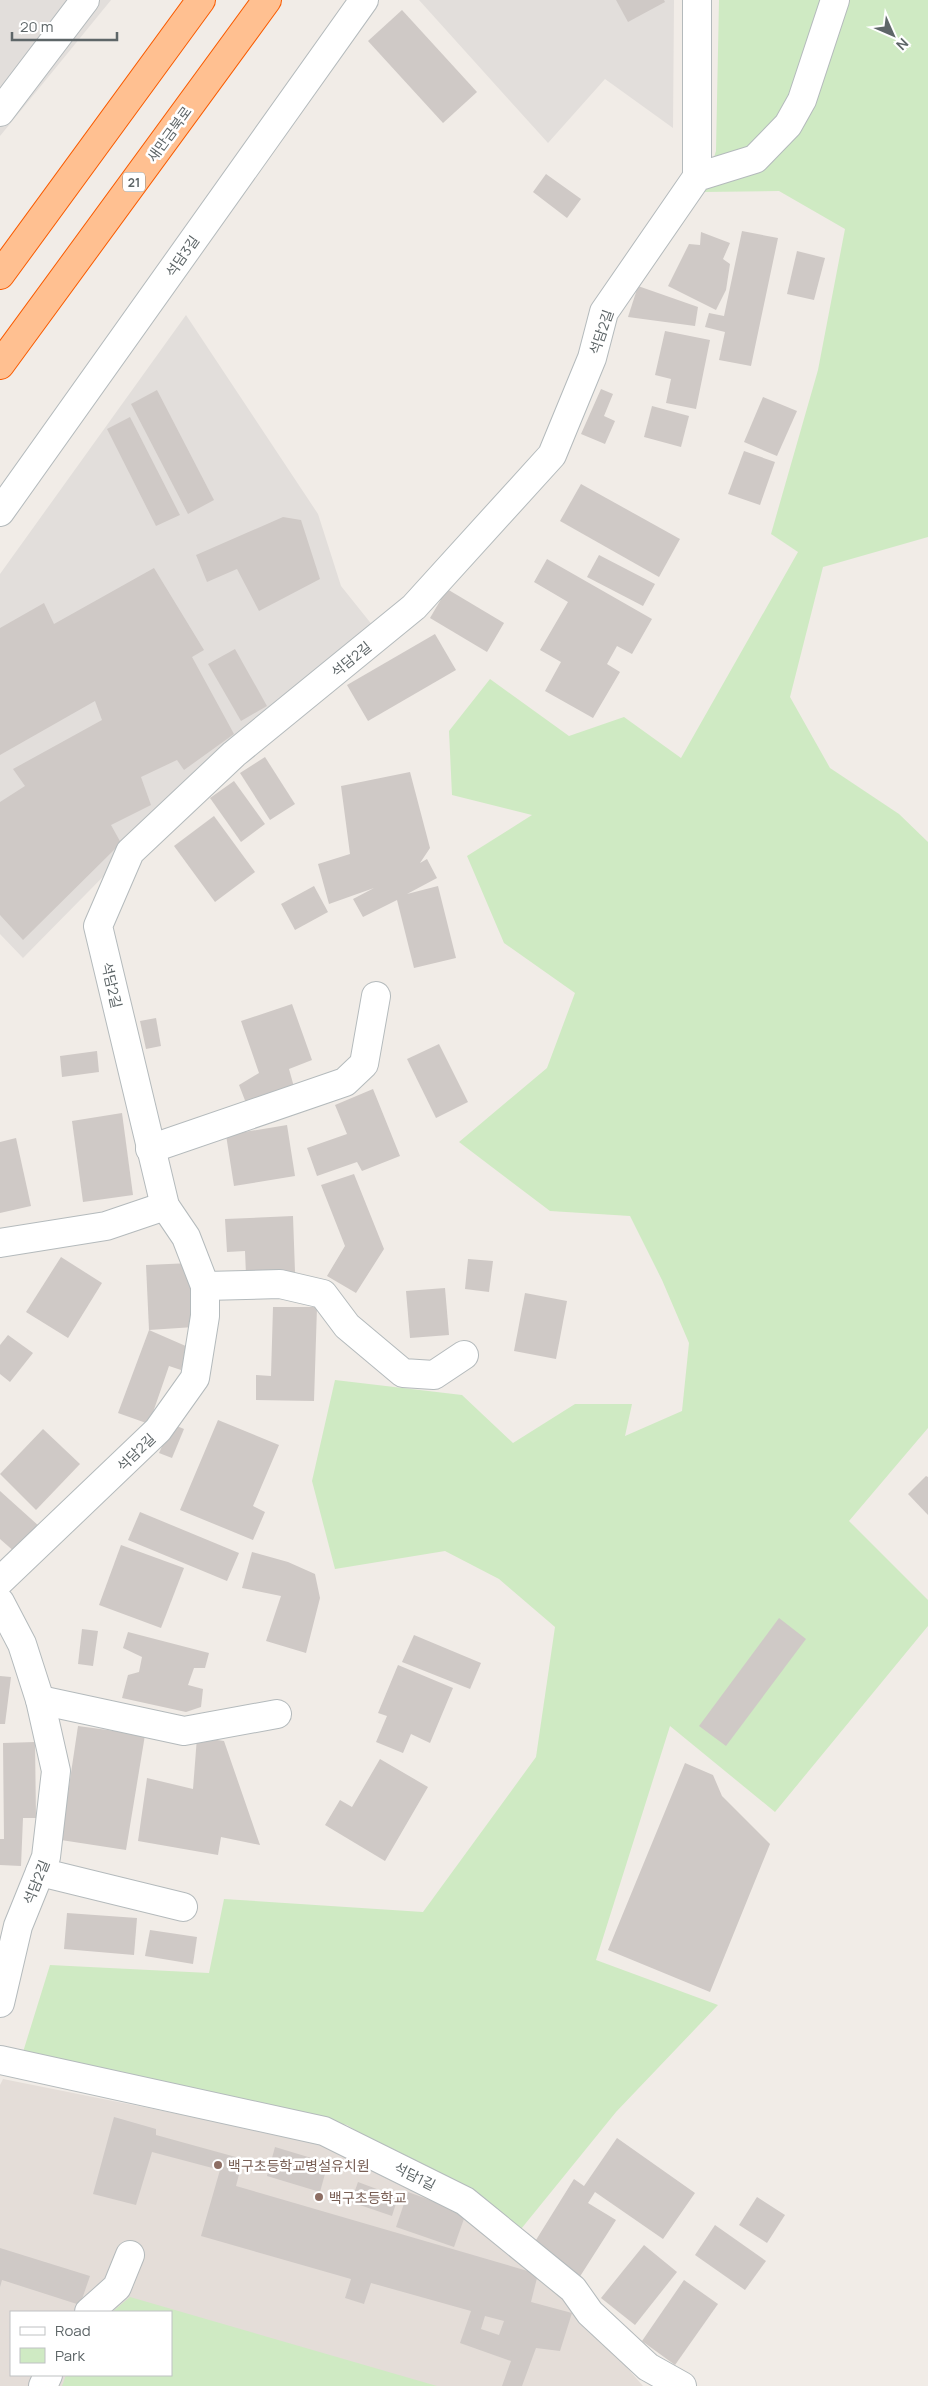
<svg xmlns="http://www.w3.org/2000/svg" width="928" height="2386" font-family="Manrope,'Noto Sans KR',sans-serif">
<rect width="100%" height="100%" fill="#f1ece7"/>
<g fill="#e2dedb">
<polygon points="0,0 111,0 0,136"/>
<polygon points="419,0 674,0 673,128 605,79 548,143"/>
<polygon points="186,315 318,514 341,586 373,626 278,699 23,958 0,934 0,574"/>
</g>
<path fill="#e4ddd8" fill-rule="evenodd" d="M3 2079 314 2141 472 2215 564 2295 643 2386H0V2085ZM11 2312H171V2375H11Z"/>
<g fill="#cfeac3">
<polygon points="719,0 928,0 928,537 823,567 790,697 830,768 899,814 928,842 928,1428 849,1521 928,1600 928,1626 775,1812 670,1726 596,1960 718,2005 616,2112 517,2234 347,2125 23,2052 50,1965 209,1973 224,1899 423,1912 536,1757 555,1627 499,1579 445,1551 335,1569 312,1481 335,1380 462,1395 513,1443 575,1404 632,1404 625,1436 682,1411 689,1343 662,1280 630,1216 550,1211 459,1142 547,1068 575,993 504,943 467,856 532,815 452,795 449,731 490,679 569,736 624,717 681,758 798,552 771,534 818,370 845,229 779,191 703,192 716,151"/>
<polygon points="130,2297 437,2386 62,2386 66,2375 171,2375 171,2312 112,2312"/>
</g>
<g fill="#cfc9c6" fill-rule="evenodd">
<polygon points="616,0 664,0 665,2 628,22"/>
<polygon points="402,10 477,92 443,123 368,41"/>
<polygon points="546,174 581,199 567,218 533,192"/>
<polygon points="742,231 778,238 751,366 719,360 725,332 705,327 709,313 724,316"/>
<polygon points="701,232 730,243 723,259 730,264 726,290 716,310 668,286 689,244 700,245"/>
<polygon points="797,251 825,258 814,300 787,294"/>
<polygon points="638,286 698,307 695,326 628,317"/>
<polygon points="665,331 710,340 696,409 666,403 671,379 655,375"/>
<polygon points="601,389 613,394 604,416 615,421 605,444 581,434"/>
<polygon points="157,390 214,500 188,514 131,404"/>
<polygon points="763,397 797,411 777,456 744,442"/>
<polygon points="652,406 689,416 681,447 644,437"/>
<polygon points="130,417 180,515 156,526 107,429"/>
<polygon points="744,451 775,462 760,505 728,494"/>
<polygon points="581,484 680,539 659,577 560,521"/>
<polygon points="283,517 301,520 320,579 259,611 237,569 207,582 196,555"/>
<polygon points="599,555 655,584 643,606 587,577"/>
<polygon points="547,559 652,619 632,654 617,646 607,664 620,672 593,718 545,691 561,662 540,650 568,602 534,582"/>
<polygon points="154,568 204,650 192,657 234,734 184,770 177,760 141,777 151,805 111,825 121,843 23,940 0,915 0,802 25,786 13,769 102,720 95,701 0,755 0,628 44,603 54,624"/>
<polygon points="447,589 504,623 487,652 430,618"/>
<polygon points="435,634 456,670 368,721 347,685"/>
<polygon points="235,649 267,706 241,721 208,664"/>
<polygon points="265,757 295,804 270,820 240,773"/>
<polygon points="410,772 430,848 420,863 427,859 437,878 407,894 438,886 456,958 414,968 397,900 363,917 353,899 374,888 329,904 318,864 350,854 341,786"/>
<polygon points="234,781 265,824 241,842 210,798"/>
<polygon points="214,816 255,872 215,902 174,846"/>
<polygon points="314,886 328,912 295,930 281,904"/>
<polygon points="292,1004 312,1060 289,1069 294,1087 246,1103 239,1085 259,1073 241,1021"/>
<polygon points="156,1018 161,1046 146,1049 140,1021"/>
<polygon points="439,1044 468,1102 436,1118 407,1059"/>
<polygon points="97,1051 99,1072 62,1077 60,1056"/>
<polygon points="373,1089 400,1156 362,1171 357,1162 317,1176 307,1148 347,1134 335,1105"/>
<polygon points="122,1113 133,1195 83,1202 72,1121"/>
<polygon points="287,1125 295,1176 234,1186 226,1135"/>
<polygon points="16,1138 31,1206 0,1213 0,1142"/>
<polygon points="354,1174 384,1249 356,1293 327,1276 345,1246 321,1185"/>
<polygon points="293,1216 295,1272 246,1275 245,1251 227,1252 225,1219"/>
<polygon points="61,1257 102,1283 68,1338 26,1312"/>
<polygon points="468,1259 493,1261 489,1292 465,1289"/>
<polygon points="191,1263 194,1327 149,1330 146,1265"/>
<polygon points="445,1288 449,1335 410,1338 406,1291"/>
<polygon points="525,1293 567,1301 556,1359 514,1351"/>
<polygon points="273,1307 317,1307 314,1401 256,1400 256,1375 271,1376"/>
<polygon points="149,1330 188,1347 181,1370 169,1366 149,1424 118,1413"/>
<polygon points="8,1335 33,1353 10,1382 0,1374 0,1345"/>
<polygon points="218,1420 279,1445 253,1506 265,1512 253,1540 180,1510"/>
<polygon points="172,1424 184,1429 172,1458 159,1453"/>
<polygon points="43,1429 80,1464 36,1510 0,1474"/>
<polygon points="926,1476 928,1477 928,1515 908,1494"/>
<polygon points="0,1491 40,1527 16,1553 0,1539"/>
<polygon points="140,1512 239,1553 227,1581 128,1540"/>
<polygon points="121,1545 184,1568 161,1628 99,1605"/>
<polygon points="252,1552 288,1562 315,1574 320,1598 306,1653 266,1641 281,1596 242,1588"/>
<polygon points="779,1618 806,1639 726,1746 699,1726"/>
<polygon points="82,1629 98,1631 93,1666 78,1664"/>
<polygon points="128,1632 209,1653 205,1668 194,1668 188,1685 203,1689 201,1707 186,1712 122,1698 128,1675 139,1672 142,1657 123,1648"/>
<polygon points="414,1635 481,1663 470,1689 402,1662"/>
<polygon points="398,1665 453,1688 430,1743 411,1734 403,1753 376,1742 387,1716 378,1713"/>
<polygon points="0,1676 11,1677 5,1724 0,1724"/>
<polygon points="78,1726 145,1735 126,1850 61,1840"/>
<polygon points="197,1737 224,1741 260,1845 221,1837 218,1855 138,1841 147,1778 193,1789"/>
<polygon points="35,1742 36,1818 23,1818 21,1866 0,1865 0,1839 4,1839 3,1743"/>
<polygon points="380,1759 428,1787 385,1861 325,1825 340,1800 352,1807"/>
<polygon points="685,1763 713,1775 722,1796 770,1844 710,1992 608,1950"/>
<polygon points="67,1913 137,1918 134,1955 64,1949"/>
<polygon points="150,1930 197,1937 193,1964 145,1956"/>
<path d="M114 2117 156 2129V2135L243 2159 236 2186 538 2274 531 2302 572 2313 560 2351 536 2348 522 2386H502L511 2361 460 2343 471 2311 371 2283 364 2304 345 2298 351 2279 201 2236 220 2170 152 2152 136 2205 93 2194ZM485 2316 504 2321 499 2335 481 2329Z"/>
<polygon points="617,2138 695,2193 663,2239 595,2192 588,2203 616,2220 579,2278 531,2248 574,2179 584,2186"/>
<polygon points="275,2147 328,2163 320,2192 267,2176"/>
<polygon points="358,2182 398,2197 392,2216 351,2202"/>
<polygon points="408,2192 466,2213 454,2247 396,2227"/>
<polygon points="757,2197 785,2215 767,2243 739,2225"/>
<polygon points="715,2225 766,2261 745,2290 695,2255"/>
<polygon points="644,2245 677,2272 635,2325 601,2298"/>
<polygon points="0,2248 90,2276 80,2305 2,2280 0,2287"/>
<polygon points="684,2280 718,2304 675,2365 642,2341"/>
</g>
<g fill="none" stroke-linecap="round" stroke-linejoin="round">
<g stroke="#b4babc" stroke-width="30">
<g id="minor">
<polyline points="697,0 697,177"/>
<polyline points="0,112 85,0"/>
<polyline points="0,512 364,0"/>
<polyline points="150,1149 345,1082 364,1064 376,996"/>
<polyline points="0,1243 106,1226 165,1206"/>
<polyline points="205,1286 280,1284 323,1294 347,1326 403,1373 434,1375 464,1355"/>
<polyline points="0,1581 158,1430 195,1378 205,1316 205,1286 186,1237 165,1206 98,926 130,852 234,754 414,607 552,455 592,358 604,312 697,177 755,159 788,125 802,100 835,0"/>
<polyline points="0,1602 22,1644 40,1700 56,1771 46,1857 18,1926 0,2003"/>
<polyline points="40,1700 184,1731 277,1714"/>
<polyline points="40,1872 183,1907"/>
<polyline points="0,2060 324,2131 465,2201 573,2289 590,2313 648,2367 682,2386"/>
<polyline points="89,2312 117,2287 130,2255"/>
<polyline points="43,2386 48,2375"/>
</g>
</g>
<g stroke="#f95b00" stroke-width="30">
<g id="highway">
<polyline points="0,275 201,0"/>
<polyline points="0,365 267,0"/>
</g>
</g>
<use href="#minor" stroke="#fff" stroke-width="28"/>
<use href="#highway" stroke="#ffc091" stroke-width="28"/>
</g>
<g fill="#8d6e63" stroke="#fff" stroke-width="2">
<circle cx="218" cy="2165" r="5"/>
<circle cx="319" cy="2197" r="5"/>
</g>
<g text-anchor="middle" dominant-baseline="central" stroke-width="5" stroke-linejoin="round" paint-order="stroke">
<rect fill="#fff" stroke="#8e9495" stroke-width="1" x="123" y="172.5" width="22" height="19" rx="4"/>
<g font-size="12" font-weight="bold" fill="#5e6668">
<text x="134" y="182">21</text>
</g>
<g font-size="14" fill="#5e6668" stroke="#fff">
<text transform="translate(169 134) rotate(-54)">새만금북로</text>
<text transform="translate(182 256) rotate(-55)">석담3길</text>
<text transform="translate(601 332) rotate(-71)">석담2길</text>
<text transform="translate(351 659) rotate(-39)">석담2길</text>
<text transform="translate(112 985) rotate(77)">석담2길</text>
<text transform="translate(136 1452) rotate(-44)">석담2길</text>
<text transform="translate(36 1882) rotate(-68)">석담2길</text>
<text transform="translate(415 2176) rotate(27)">석담1길</text>
</g>
<g font-size="14" fill="#785e54" stroke="#fff" text-anchor="start">
<text x="228" y="2165">백구초등학교병설유치원</text>
<text x="329" y="2197">백구초등학교</text>
</g>
</g>
<rect x="10" y="2311" width="162" height="65" fill="#ffffff" stroke="#bfc2c3"/>
<rect x="20" y="2327" width="25" height="8" fill="#ffffff" stroke="#bfc2c3"/>
<text x="55" y="2336" font-size="15" fill="#5e6668">Road</text>
<rect x="20" y="2348" width="25" height="15" fill="#cfeac3" stroke="#bfc2c3"/>
<text x="55" y="2361" font-size="15" fill="#5e6668">Park</text>
<g transform="translate(893 35) rotate(135)" stroke="#ffffff" stroke-width="4" paint-order="stroke">
<path d="M0-4L9 19L0 12L-9 19Z" fill="#5e6668"/>
<text y="-8" font-size="14" font-weight="bold" text-anchor="middle" fill="#5e6668">N</text>
</g>
<path d="M12 32v8h105v-8" fill="none" stroke="#5e6668" stroke-width="2.5"/>
<text x="20" y="32" font-size="15" fill="#5e6668" stroke="#ffffff" stroke-width="4" paint-order="stroke">20 m</text>
</svg>
